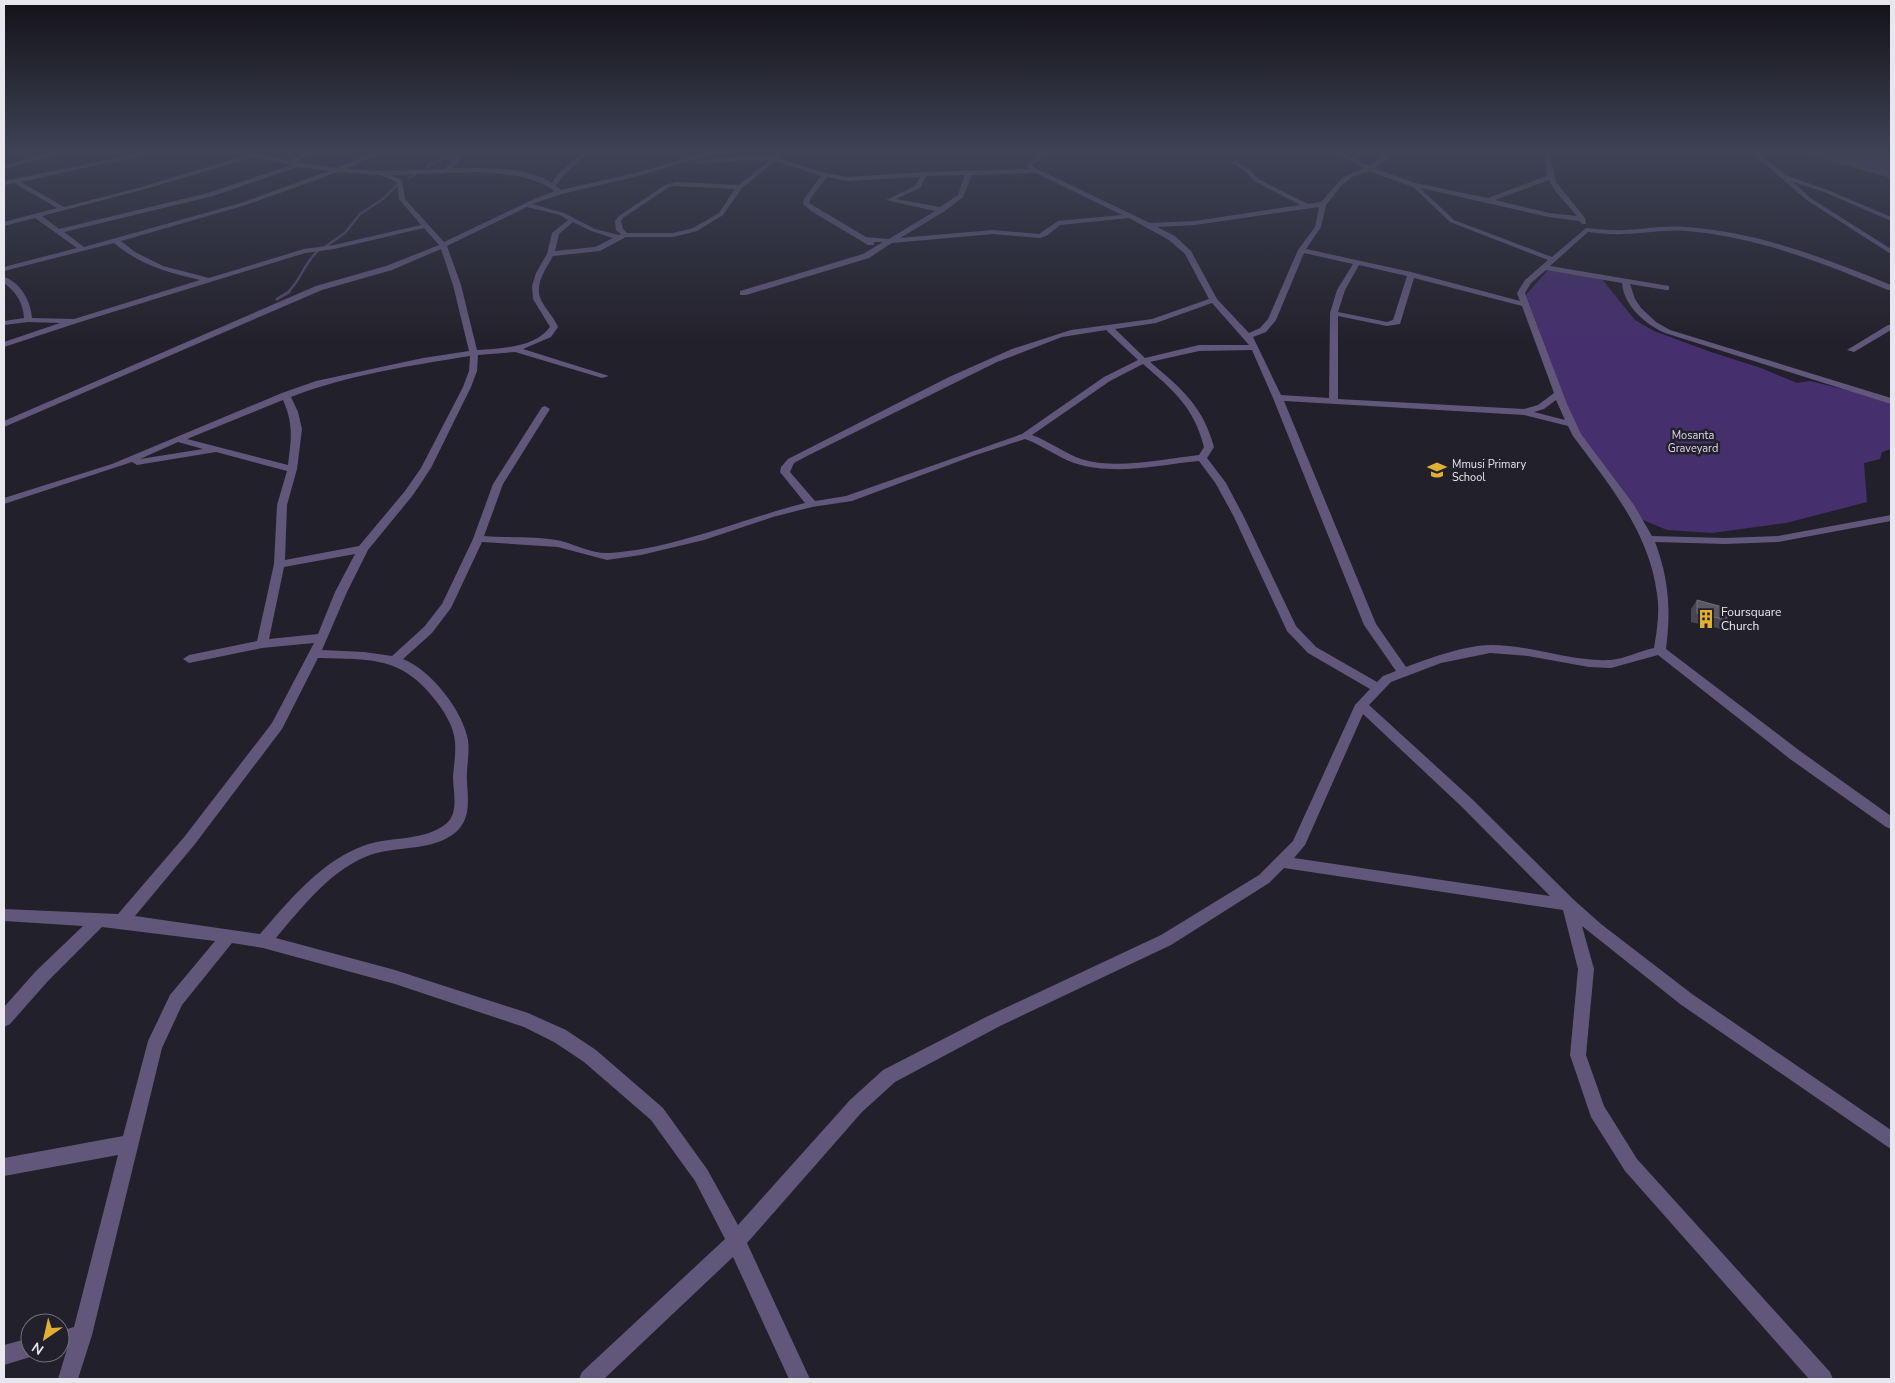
<svg xmlns="http://www.w3.org/2000/svg" width="1895" height="1383" font-family="'Nunito Sans',sans-serif">
<rect width="100%" height="100%" fill="#22202a"/>
<polygon fill="#452f6d" points="1548,270 1601,278 1635,320 1654,331 1711,352 1761,368 1797,383 1810,381 1891,401 1891,449 1882,452 1880,459 1864,463 1867,502 1786,523 1712,533 1667,530 1636,517 1584,442 1568,408 1526,295"/>
<polygon fill="#5b3f8f" points="1794,151 1864,151 1891,155 1891,178"/>
<g fill="none" stroke-linecap="round" stroke-linejoin="round">
<g stroke="#56456c" stroke-width="2.5">
<polyline points="427,167 454,153 454,151"/>
<polyline points="409,178 418,172"/>
<polyline points="326,246 345,233 360,214 383,199 399,183"/>
<path d="M287 293C301 281 304 262 319 250"/>
</g>
<polyline stroke="#56456c" stroke-width="3" points="277,299 289,292"/>
<g fill="#61577a" fill-rule="evenodd">
<polygon points="61,151 70,151 4,169 4,165"/>
<path d="M152 151H163L21 182 64 207 134 189 248 155 239 151H248L289 161 307 151H314L296 162 337 168 378 151H386L346 169 382 171 445 169 453 160 458 151H464L459 161 452 168C481 168 528 166 552 183L557 175 584 151H590L562 177 556 186 561 190 635 173 714 151H723L638 176 562 194 532 204 564 213 595 229 619 235 621 234 616 230 615 221 619 216 665 185 676 182 739 185 769 161 746 160 698 164 696 161 746 156 772 157 774 151H780L777 158 826 173 847 177 924 172 1029 169 1027 164 1044 151H1050L1032 165 1033 167 1150 223 1195 221 1300 205 1254 181 1246 172 1232 163 1234 160 1250 170 1258 179 1308 204 1321 202 1342 178 1364 168 1332 151H1339L1369 166 1389 151H1395L1387 160 1374 168 1415 183 1488 198 1547 176 1543 151H1549L1556 182 1585 218 1586 224H1582L1579 221 1549 217 1420 188 1454 220 1552 257 1586 228C1599 229 1611 231 1624 230 1645 229 1665 225 1686 227 1758 232 1825 258 1891 285V290H1888C1823 263 1758 237 1687 231 1665 229 1644 234 1622 234 1611 235 1599 233 1588 232L1550 266 1669 286V290H1666L1630 284 1635 299 1641 308 1656 322 1670 330 1891 398V404L1665 333C1645 324 1624 306 1622 283L1546 270 1531 283 1525 293 1567 404 1581 434 1634 505 1652 536 1725 538 1778 536 1891 515V521L1778 542 1725 544 1655 542C1669 579 1671 610 1666 649L1800 751 1891 816V829L1886 827 1790 759 1658 655 1611 668 1589 667 1528 656 1490 653 1441 663 1391 682 1369 705 1472 799 1574 900 1601 924 1692 994 1891 1130V1149L1680 1004 1582 926 1594 969 1586 1055 1604 1106 1637 1159 1830 1372 1833 1379H1809L1625 1171 1591 1117 1570 1055 1578 969 1563 910 1284 868 1269 883 1171 945 1000 1026 895 1082 862 1112 747 1243 810 1379H789L733 1257 604 1379H579L582 1372 725 1239 695 1181 651 1120 584 1062 554 1042 524 1027 395 984 263 948 232 943 182 1005 162 1048 92 1335 78 1379H58L67 1349 60 1351V1331L74 1327 118 1155 4 1176V1158L123 1136 148 1041 170 995 215 941 102 927 48 981 10 1024 4 1027V1007L36 971 83 926 4 921V909L118 914 185 836 272 723 314 643 262 648 189 663 183 659 189 655 257 641 274 564 277 505 287 471 216 452 137 465 132 462 4 504V498L112 464 282 393 316 381 423 358 469 351 453 285 441 249 392 270 322 290 4 427V421L316 286 386 266 439 245 424 228 334 249 305 253 77 323 4 347V342L60 323 28 322 4 325V321L24 318C23 302 16 292 4 283V277C20 282 31 301 32 318L74 319 200 280C167 272 142 266 114 243L4 271V267L77 248 35 218 4 226V222L57 208 14 183 4 185V181ZM255 157 291 165 208 193 59 229 42 216 138 191ZM775 161 821 176 804 199 803 204 811 211 868 245H874V242H883L863 254 740 291V295H746L869 258 892 243 993 234 1040 238 1048 235 1060 225 1129 218 1169 240 1185 254 1209 299 1152 319 1071 330 1012 349 949 377 788 459 781 467 780 472 805 503C742 519 674 549 609 553 593 554 576 545 561 541 538 536 508 538 484 536L503 484 550 409 545 406 542 407 493 484 473 539 442 604 424 627 392 656 364 652 322 650 347 592 368 550 413 495 431 468 471 387 477 371 478 355 515 352 602 378 609 376 523 349 551 337 558 327C554 317 546 310 541 300 534 284 546 269 553 256L600 251 626 237H673L697 231 723 215 742 188ZM298 167 329 171 241 203 84 247 64 232 213 196ZM1369 171 1413 187 1450 222 1548 260 1525 280 1517 293 1520 301 1411 272 1306 249 1321 227 1326 205 1341 186 1352 177ZM338 172 380 175 397 182 399 199 421 225 334 245 304 249 209 278 163 266 135 252 121 241 246 205ZM476 172C504 174 531 175 555 191L534 199 444 242 405 199 402 180 390 175ZM1036 173 1122 215 1058 221 1039 234 993 230 900 238 945 211 963 197 972 175ZM965 175 958 195 940 207 896 199 920 188 926 176ZM827 177 847 181 920 177 915 186 886 200 935 211 889 239 866 237 809 203 810 199ZM1549 180 1556 192 1577 216 1549 213 1495 200ZM676 186 735 189 719 213 693 228 673 233H627L623 229 621 221 623 218 669 187ZM527 207 560 215 568 220 552 233 547 254 536 273 532 286 533 299 550 327C534 348 502 348 477 350L461 285 447 246ZM1319 207 1315 227 1298 250 1268 319 1260 328 1249 333 1217 299 1191 251 1175 236 1157 227 1195 225ZM573 222 591 231 613 238 595 247 555 251 559 234ZM1304 253 1353 264 1337 290 1330 313 1329 398 1281 395 1253 337 1266 332 1276 320ZM1359 265 1407 276 1393 320 1387 322 1338 312 1345 290ZM1414 278 1522 306 1554 393 1538 405 1524 409 1338 399V316L1387 326 1400 324ZM1212 303 1249 345H1199L1145 358 1115 329 1156 323ZM1106 330 1138 360 1104 377 1022 434 846 496 815 501 790 472 794 463 807 456 997 362 1062 337ZM1252 350 1273 398 1364 625 1396 671 1383 676 1377 682 1316 647 1296 626 1244 517 1226 483 1207 458 1214 447C1203 406 1181 388 1150 362L1199 351ZM470 356 469 371 463 387 421 468 405 491 359 546 285 560 287 505 297 469 302 429 298 412 291 397C347 375 409 366 470 356ZM1143 364C1173 390 1194 407 1204 447L1199 455C1162 459 1116 470 1081 459 1064 453 1049 441 1032 435L1110 381ZM283 400C294 425 291 439 288 465L187 439ZM1556 400 1565 420 1534 412 1544 409ZM1284 401 1524 415 1568 426 1573 436C1609 485 1649 531 1657 594 1660 612 1657 630 1654 648 1640 651 1624 659 1610 660 1571 662 1531 645 1491 645 1466 645 1430 658 1406 667L1376 624ZM1025 439C1042 445 1057 457 1074 463 1114 476 1158 465 1199 461L1216 484 1234 517 1287 631 1308 653 1370 689 1355 705 1293 841 1259 875 1161 935 988 1016 883 1070 850 1100 738 1225 707 1169 663 1108 596 1050 566 1030 528 1013 395 970 276 938C302 907 333 867 373 854 399 846 434 851 456 832 471 819 468 799 467 782 466 768 470 754 468 740 463 711 431 670 403 659L432 633 451 608 482 542 558 547 607 560 641 555 704 540 773 517 812 507 852 501 973 456ZM178 442 203 449 140 459ZM355 554 335 592 318 634 269 639 284 567ZM318 658C370 660 401 655 436 701 445 713 454 727 455 742 456 753 454 765 453 776 453 791 459 812 447 823 425 842 388 836 363 846 320 862 289 901 260 934L135 916 195 844 282 729ZM1363 714 1462 807 1550 896 1294 858 1305 845Z"/>
<polygon points="1750,151 1756,151 1785,175 1828,190 1891,217 1891,221 1889,220 1824,192 1793,182 1812,199 1891,249 1891,254 1808,201"/>
<polygon points="1888,325 1891,325 1891,330 1854,352 1847,350"/>
<polygon points="30,1338 30,1353 38,1353 37,1355 4,1365 4,1345"/>
</g>
</g>
<polygon fill="#4a4752" points="1697,600 1727,620 1721,629 1691,622 1691,609"/>
<polygon fill="#5b5863" stroke="#716f78" points="1697,600 1726,608 1727,620 1697,613"/>
<linearGradient id="sky" x2="0" y2="1"><stop stop-color="#131217"/><stop offset="0.44" stop-color="#3e4255"/><stop offset="1" stop-color="#3e4255" stop-opacity="0"/></linearGradient>
<rect width="1895" height="344" fill="url(#sky)"/>
<defs>
<g id="school-bare" transform="scale(1.5)"><path d="M0-5L7-2L0 1L-7-2ZM-4 1L0 2.5L4 1V4Q0 6-4 4Z" fill="#dfb034" stroke="#22202a" stroke-width="2.5" paint-order="stroke"/></g>
<g id="building-bare" transform="scale(1.5)"><path d="M-4-6H4V6H1V3H-1V6H-4ZM-2.5-4.3h1.7v1.8h-1.7ZM.8-4.3h1.7v1.8H.8ZM-2.5-1h1.7V.8h-1.7ZM.8-1h1.7V.8H.8Z" fill="#dfb034" stroke="#22202a" stroke-width="2.5" paint-order="stroke"/></g>
</defs>
<g fill-rule="evenodd">
<use href="#school-bare" x="1437" y="470"/>
<use href="#building-bare" x="1706" y="619"/>
</g>
<g text-anchor="middle" dominant-baseline="central" stroke-width="5" stroke-linejoin="round" paint-order="stroke">
<g font-size="11" fill="#dfd9f0" stroke="#22202a">
<text x="1693" y="435">Mosanta<tspan x="1693" dy="13">Graveyard</tspan></text>
</g>
<g font-size="11" fill="#e8e7ee" stroke="#22202a" text-anchor="start">
<text x="1452" y="464">Mmusi Primary<tspan x="1452" dy="13">School</tspan></text>
</g>
<g font-size="12" fill="#e8e7ee" stroke="#22202a" text-anchor="start">
<text x="1721" y="612">Foursquare<tspan x="1721" dy="14">Church</tspan></text>
</g>
</g>
<rect width="1895" height="1383" fill="none" stroke="#e8e7ee" stroke-width="10"/>
<g transform="translate(45 1338) rotate(214)"><circle r="24" fill="#22202a" stroke="#717078"/>
<path d="M0-4L9 19L0 12L-9 19Z" fill="#dfb034"/>
<text y="-8" font-size="14" font-weight="bold" text-anchor="middle" fill="#e8e7ee">N</text>
</g>
</svg>
